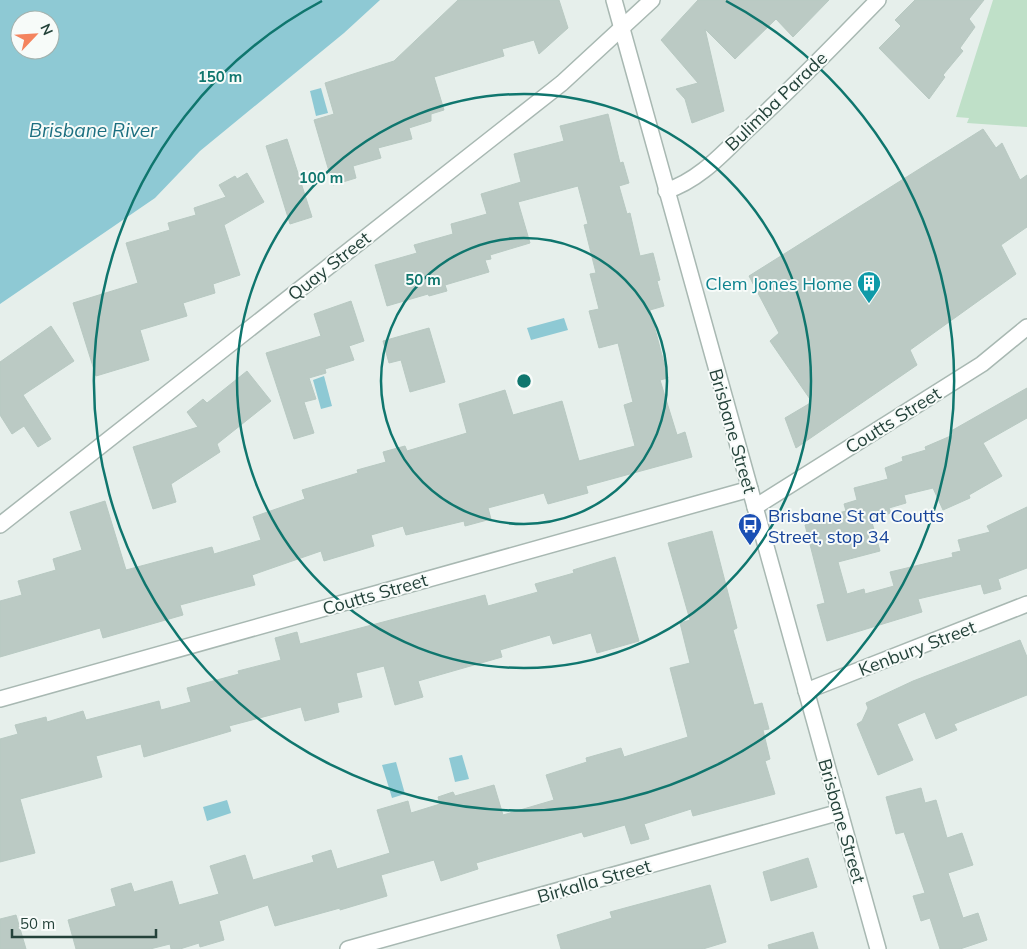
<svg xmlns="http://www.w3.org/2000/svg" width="1027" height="949" font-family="Mulish,sans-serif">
<rect width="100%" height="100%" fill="#e6efeb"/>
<polygon fill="#bfe0c8" points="993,0 1027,0 1027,127 967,123 969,118 956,117"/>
<g fill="#8ec9d4" fill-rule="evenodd">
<path d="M0 0H380L344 33 200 151 155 198 0 304ZM20 20H50V50H20Z"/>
<polygon points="321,88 328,113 316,116 310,91"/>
<polygon points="564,318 568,330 531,340 527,328"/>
<polygon points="324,376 332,406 321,409 313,380"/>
<polygon points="462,755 469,779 455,782 449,758"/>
<polygon points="396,762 405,794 392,798 382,765"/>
<polygon points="227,800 231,813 207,821 203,807"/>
</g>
<g fill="#bbcac4" stroke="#b8c9c2">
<polygon points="458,0 559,0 568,28 539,54 534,40 502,49 504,56 434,77 444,110 431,114 431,121 409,128 412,139 378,148 381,158 353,166 356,178 333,185 314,120 334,114 325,83 394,61"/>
<polygon points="698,0 829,0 793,37 776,19 735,59 705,29 724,111 692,123 685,99 676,89 698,83 661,40"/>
<polygon points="915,0 984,0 969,19 975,27 960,48 963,51 943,75 945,77 929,99 879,48 901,26 895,20"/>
<polygon points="608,114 620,163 623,162 629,183 619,186 627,214 630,213 640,256 653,253 660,280 657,281 664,306 650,310 668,378 660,380 677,435 685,432 692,457 586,486 588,493 548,504 544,493 488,508 491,519 465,526 464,521 406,535 403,526 371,535 374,546 324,561 321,551 252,575 255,585 180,605 183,615 103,638 100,628 0,657 0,601 22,595 18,581 56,570 53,559 82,550 70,512 105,501 126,570 212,547 214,554 261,540 253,517 305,499 302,490 358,473 357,470 386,462 383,452 405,446 407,451 467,433 459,404 505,390 513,415 562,401 579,461 635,446 624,405 633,402 618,343 599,348 589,311 599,309 590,274 596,273 584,225 588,224 578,186 518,202 530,243 490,255 491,259 485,260 489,272 445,285 447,291 429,296 428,294 387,306 375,265 417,253 414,245 453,234 451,224 487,214 481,194 521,182 514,154 564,141 560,126"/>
<polygon points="983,129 996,148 1002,143 1020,180 1027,175 1027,227 1001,245 1016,274 910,350 917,365 796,448 785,418 812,402 770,341 779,333 749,276"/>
<polygon points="287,139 312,217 290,224 266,146"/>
<polygon points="247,173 264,202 224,225 240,275 213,284 215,293 183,303 187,316 140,330 149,360 96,376 73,303 138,283 126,243 170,230 168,223 196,215 194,208 226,197 219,185 235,176 237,179"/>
<polygon points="351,301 364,341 349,346 354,360 325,369 326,373 309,378 316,399 304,402 314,433 294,439 266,353 321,336 314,314"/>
<polygon points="51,326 74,361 23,395 51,439 38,447 24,426 12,434 0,415 0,362"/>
<polygon points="429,328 445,382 410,392 401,360 389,363 383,341"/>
<polygon points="247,371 271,401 217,444 220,452 171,484 176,502 153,509 133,447 198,427 187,412 203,399 207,403"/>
<polygon points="1027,388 1027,418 983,443 1002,476 969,495 970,498 943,510 933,488 904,495 906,503 889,508 891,513 871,519 880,551 838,562 847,594 864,589 865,594 894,586 890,572 953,557 952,553 961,551 958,540 990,532 987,526 1027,507 1027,568 998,579 1001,589 984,594 981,584 918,599 922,612 827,641 817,605 825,603 805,525 817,522 816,519 846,511 844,504 857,500 854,488 888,479 885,468 903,461 902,457 926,450 925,447 953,435 951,431"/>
<polygon points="712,531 737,628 733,630 754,705 762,703 769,729 763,730 770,759 765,761 775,794 693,816 691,809 644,824 649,839 631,844 625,825 584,837 582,832 476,863 478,869 441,881 434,860 381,875 387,896 340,910 340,908 275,926 268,905 219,921 224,940 200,947 199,943 180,949 171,949 170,944 150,949 76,949 68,920 116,906 111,889 131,883 134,892 172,881 179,905 219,894 210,866 245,855 253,880 314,862 312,856 331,850 337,869 390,853 377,810 408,801 411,813 440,804 438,797 453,792 455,796 494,785 503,815 554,800 546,775 587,762 586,758 621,748 624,757 688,737 670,668 690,663 680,623 690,620 668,543"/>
<polygon points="615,557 639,641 597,653 591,633 553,644 550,635 500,650 502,657 418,681 423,697 395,705 384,666 356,673 362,697 337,703 339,712 305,721 301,707 229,726 231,731 144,757 141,744 96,756 102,777 20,799 35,853 0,862 0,739 18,734 15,725 46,717 47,722 83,711 86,720 159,701 161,710 191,702 187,688 239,674 238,671 281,660 275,638 297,632 300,644 485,595 488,606 538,592 535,584 574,573 573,570"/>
<polygon points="1020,640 1027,657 1027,695 954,724 957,730 936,739 925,712 897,724 913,760 878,775 857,724 862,721 868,708 866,703 913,681"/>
<polygon points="921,788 925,803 936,800 947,838 962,833 973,865 948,873 963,918 978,913 987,940 960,949 940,949 930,918 921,921 913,896 925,893 904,832 896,834 886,797"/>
<polygon points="808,858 817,887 771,901 763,872"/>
<polygon points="710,885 726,942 703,949 561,949 557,935 612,918 610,912"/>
<polygon points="16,915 26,949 0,949 0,919"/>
<polygon points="813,932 818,949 769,949 768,945"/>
</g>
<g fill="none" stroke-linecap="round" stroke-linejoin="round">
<g stroke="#a8b8b2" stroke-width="18">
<g id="minor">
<polyline points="614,0 878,949"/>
<path d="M666 191C700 180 723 153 748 129 793 88 835 44 878 0"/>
<polyline points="755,507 982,364 1027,327"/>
<polyline points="0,525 562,83 652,0"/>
<polyline points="806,691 1027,604"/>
<polyline points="0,699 750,489"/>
<polyline points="348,949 840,812"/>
</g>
</g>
<use href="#minor" stroke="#fff" stroke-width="15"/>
</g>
<g fill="none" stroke="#0f766e" stroke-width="2.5">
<circle cx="524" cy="381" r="143"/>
<circle cx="524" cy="381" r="287"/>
<path d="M726 1A430 430 0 1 1 322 1"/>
</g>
<defs>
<g id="building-pin" transform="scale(1.25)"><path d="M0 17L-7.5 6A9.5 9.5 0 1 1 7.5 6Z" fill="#0f9aa8" stroke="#f7fbf9"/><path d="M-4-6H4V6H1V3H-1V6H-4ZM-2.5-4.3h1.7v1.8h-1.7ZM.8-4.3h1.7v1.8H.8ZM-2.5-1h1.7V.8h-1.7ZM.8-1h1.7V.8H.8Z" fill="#fff"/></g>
<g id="bus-pin" transform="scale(1.25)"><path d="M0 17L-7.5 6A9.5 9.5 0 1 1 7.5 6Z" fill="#1a4fb4" stroke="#f7fbf9"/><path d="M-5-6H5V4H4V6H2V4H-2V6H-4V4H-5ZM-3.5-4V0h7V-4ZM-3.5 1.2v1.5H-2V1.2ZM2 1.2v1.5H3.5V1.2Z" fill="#fff"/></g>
</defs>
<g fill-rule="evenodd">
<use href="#building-pin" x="869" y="283"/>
<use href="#bus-pin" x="750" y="525"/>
</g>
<g text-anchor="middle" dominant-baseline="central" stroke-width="4" stroke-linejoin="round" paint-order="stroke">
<g font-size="18" fill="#24423a" stroke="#f7fbf9">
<text transform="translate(776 101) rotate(-44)">Bulimba Parade</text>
<text transform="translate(329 266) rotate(-38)">Quay Street</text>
<text transform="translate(893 420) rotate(-32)">Coutts Street</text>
<text transform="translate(733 431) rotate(74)">Brisbane Street</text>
<text transform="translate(375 594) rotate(-16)">Coutts Street</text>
<text transform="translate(917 648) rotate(-21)">Kenbury Street</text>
<text transform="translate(842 821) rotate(74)">Brisbane Street</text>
<text transform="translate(594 881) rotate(-16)">Birkalla Street</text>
</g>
<g font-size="18" fill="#0d838f" stroke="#f7fbf9" text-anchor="end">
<text x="852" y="283">Clem Jones Home</text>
</g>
<g font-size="18" fill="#164399" stroke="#f7fbf9" text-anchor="start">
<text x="768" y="515">Brisbane St at Coutts<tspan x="768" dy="21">Street, stop 34</tspan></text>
</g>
<g font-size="19" font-style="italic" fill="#1c6f80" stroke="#f7fbf9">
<text x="93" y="130">Brisbane River</text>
</g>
</g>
<circle cx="524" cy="381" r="8" fill="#0f766e" stroke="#f7fbf9" stroke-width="2.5"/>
<g font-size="15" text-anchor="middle" font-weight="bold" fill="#0f766e" stroke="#f7fbf9" stroke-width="4" stroke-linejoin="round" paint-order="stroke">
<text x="220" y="82">150 m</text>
<text x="321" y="183">100 m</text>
<text x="423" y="285">50 m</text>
</g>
<g transform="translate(35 35) rotate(65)"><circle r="24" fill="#f7fbf9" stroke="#a3b1ad"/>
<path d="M0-4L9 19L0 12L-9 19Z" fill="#f4845f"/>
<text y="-8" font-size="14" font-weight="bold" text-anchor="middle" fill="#24423a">N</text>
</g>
<path d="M12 929v8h144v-8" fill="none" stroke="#24423a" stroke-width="2.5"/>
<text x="20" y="929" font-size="15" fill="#24423a" stroke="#f7fbf9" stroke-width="4" paint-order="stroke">50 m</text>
</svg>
